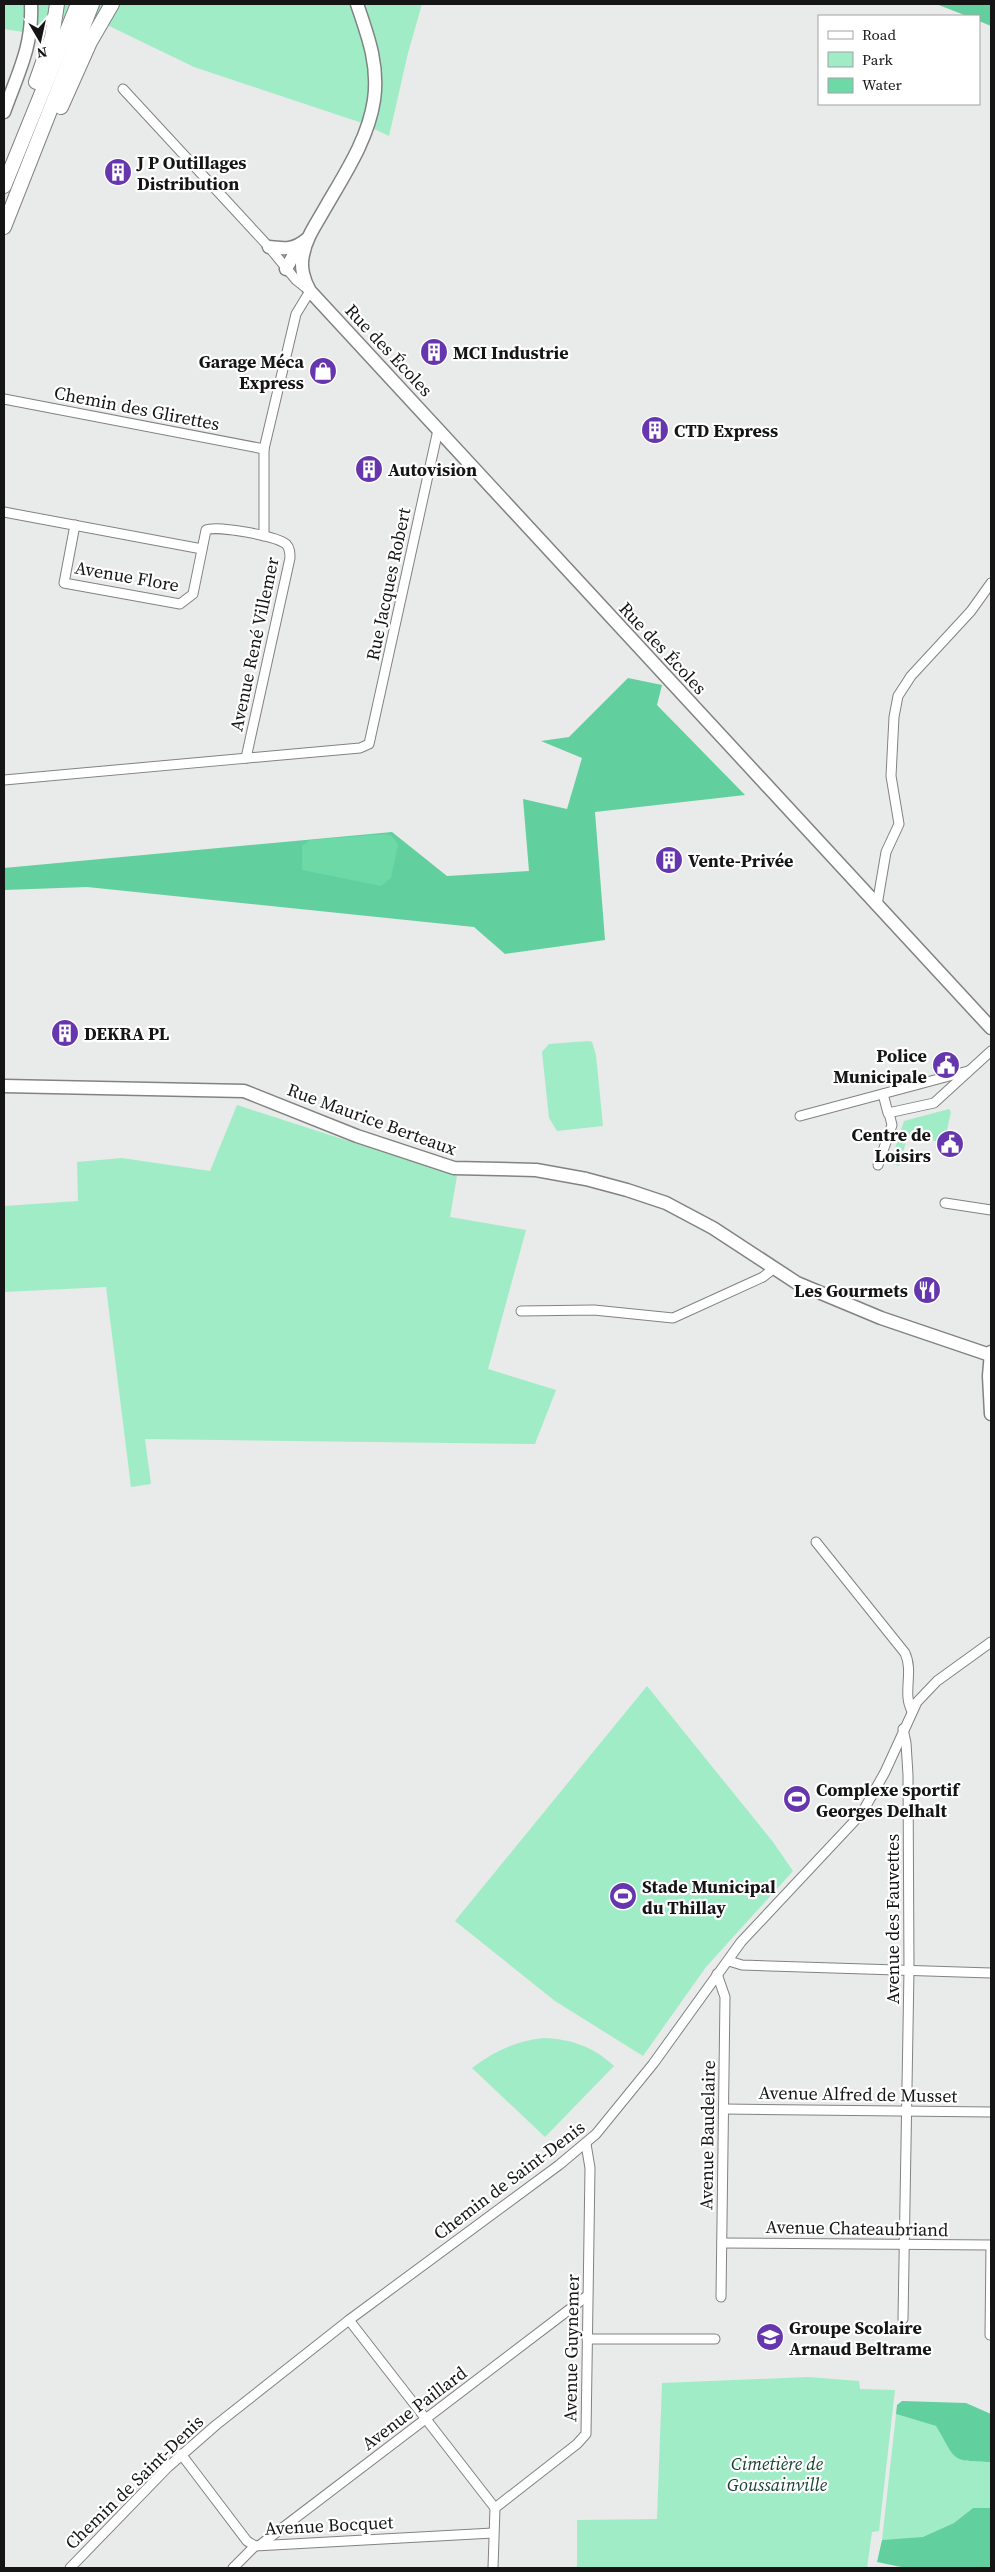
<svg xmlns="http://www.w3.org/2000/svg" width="995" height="2572" font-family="'Source Serif 4',serif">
<rect width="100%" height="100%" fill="#e8ebe9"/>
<g fill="#a0ecc6">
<polygon points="4,4 422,4 408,53 389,136 359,122 194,67 105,24 23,32 4,29"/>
<polygon points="589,1041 592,1042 596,1055 603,1126 557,1131 549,1118 542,1052 549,1044"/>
<polygon points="237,1105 457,1176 450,1217 526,1230 488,1369 556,1390 535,1444 145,1439 151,1484 131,1487 106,1287 4,1292 4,1206 78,1201 77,1162 122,1158 210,1171"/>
<polygon points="949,1109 951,1112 944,1143 908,1135 899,1166 890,1163 904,1121"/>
<polygon points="647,1686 773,1842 793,1871 706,1967 643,2056 555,2001 455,1921"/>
<path d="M544 2038C571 2039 594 2047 614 2066L545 2137 472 2068C495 2051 515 2041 544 2038Z"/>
<polygon points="808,2377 859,2381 860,2389 895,2390 879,2531 872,2532 867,2568 577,2568 577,2520 657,2519 662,2383"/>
<path d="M896 2414 936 2426C957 2461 950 2461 991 2462V2508H973L954 2523 923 2538 882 2540Z"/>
</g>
<g fill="#62cf9e">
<polygon points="936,4 991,4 991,26 979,21 979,16 967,16"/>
<polygon points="628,678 662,685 657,705 745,795 595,812 605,940 505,954 474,927 87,887 4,890 4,868 392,832 447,876 529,871 523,799 567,809 582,758 541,741 569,737"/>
<path d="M902 2401 966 2403 991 2414V2462C949 2461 957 2461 936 2426L896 2414 897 2405Z"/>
<polygon points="973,2508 991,2508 991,2568 906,2568 877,2562 882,2540 923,2537 954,2523"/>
</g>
<polygon fill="#6cd9a7" points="386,834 392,836 398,845 391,878 381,886 302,870 302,846 310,840"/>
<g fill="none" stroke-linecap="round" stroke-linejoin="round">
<g stroke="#808382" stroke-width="11">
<g id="street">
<polyline points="123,89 269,247 296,280 310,291 296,314 264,449 264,536"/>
<polyline points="4,399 264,449"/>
<polyline points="4,512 202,549"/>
<path d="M75 525 64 583 180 604 193 594 206 530C217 525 276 536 286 544 290 548 290 553 290 558L246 758"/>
<polyline points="4,780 360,748 369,744 438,430"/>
<polyline points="877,905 886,852 899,824 891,776 894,717 898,696 911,676 971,611 991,583"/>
<polyline points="883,1094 888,1113 934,1103 991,1051"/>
<polyline points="800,1116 968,1071"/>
<polyline points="878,1165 892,1125 889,1113"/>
<polyline points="945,1203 991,1210"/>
<polyline points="521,1311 594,1310 673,1318 763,1277 773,1269"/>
<path d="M816 1542 905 1653C914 1672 902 1694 912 1711"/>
<polyline points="903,1729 906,1743 908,1775 909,1970 903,2319"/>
<polyline points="729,1961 742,1965 991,1973"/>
<polyline points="717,1974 725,1997 721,2297"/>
<polyline points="724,2109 991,2112"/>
<polyline points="722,2243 991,2245 990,2335"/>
<polyline points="349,2320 495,2508"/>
<polyline points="587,2339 715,2339"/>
<polyline points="181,2454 247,2541 255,2546 493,2533"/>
<polyline points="260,2545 587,2296"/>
<polyline points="70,2568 168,2467 216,2425 349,2320 559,2165 596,2134 653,2064 741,1942 862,1813 885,1772 917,1702 937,1681 991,1642"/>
<polyline points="233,2568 255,2546"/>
<polyline points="493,2568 495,2508 577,2444 586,2434 590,2168 586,2144"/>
</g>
</g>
<g stroke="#808382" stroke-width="15">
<g id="secondary">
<path d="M357 4C368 36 379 65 374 100 368 140 344 175 324 210 316 224 306 238 303 255 300 267 304 281 310 291L991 1028"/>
<path d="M4 112C18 73 33 46 31 4"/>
<path d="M269 247C285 249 294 250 307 239"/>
<polyline points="286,269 298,247"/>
<polyline points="4,1086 244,1091 357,1136 454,1168 536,1170 586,1179 627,1190 666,1203 713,1228 797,1283 881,1318 990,1355"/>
<polyline points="991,1352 989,1376 991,1414"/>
</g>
</g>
<g stroke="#808382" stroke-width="16">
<g id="primary">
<polyline points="36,82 52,37 57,4"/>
<polyline points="61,107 90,42 112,4"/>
<polyline points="4,186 78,4"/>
<polyline points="4,227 92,4"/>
</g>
</g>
<use href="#street" stroke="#fff" stroke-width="9"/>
<use href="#secondary" stroke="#fff" stroke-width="12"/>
<use href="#primary" stroke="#fff" stroke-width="14"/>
</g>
<defs>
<g id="building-disc" transform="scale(1.4375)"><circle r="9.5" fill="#6636ae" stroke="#fff"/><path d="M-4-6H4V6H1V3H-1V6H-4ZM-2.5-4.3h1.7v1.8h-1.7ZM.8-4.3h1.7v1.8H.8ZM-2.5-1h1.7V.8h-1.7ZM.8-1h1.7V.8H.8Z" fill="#fff"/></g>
<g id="shop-disc" transform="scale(1.4375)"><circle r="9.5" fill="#6636ae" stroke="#fff"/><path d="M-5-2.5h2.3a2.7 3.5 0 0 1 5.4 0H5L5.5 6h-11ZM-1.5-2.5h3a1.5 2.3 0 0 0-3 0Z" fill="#fff"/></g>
<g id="civic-disc" transform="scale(1.4375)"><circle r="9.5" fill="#6636ae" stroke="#fff"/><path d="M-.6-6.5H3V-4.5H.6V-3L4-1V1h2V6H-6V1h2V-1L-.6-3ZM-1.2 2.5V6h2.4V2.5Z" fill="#fff"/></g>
<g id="restaurant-disc" transform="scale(1.4375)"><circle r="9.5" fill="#6636ae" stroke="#fff"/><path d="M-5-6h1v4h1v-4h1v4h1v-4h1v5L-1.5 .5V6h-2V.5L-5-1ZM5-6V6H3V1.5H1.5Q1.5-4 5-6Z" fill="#fff"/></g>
<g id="stadium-disc" transform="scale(1.4375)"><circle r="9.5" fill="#6636ae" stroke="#fff"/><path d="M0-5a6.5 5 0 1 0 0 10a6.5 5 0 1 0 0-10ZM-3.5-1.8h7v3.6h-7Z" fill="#fff"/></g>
<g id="school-disc" transform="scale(1.4375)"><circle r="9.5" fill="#6636ae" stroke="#fff"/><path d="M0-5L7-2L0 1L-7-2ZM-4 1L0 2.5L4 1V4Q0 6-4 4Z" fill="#fff"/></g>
</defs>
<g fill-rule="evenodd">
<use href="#building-disc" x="118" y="172"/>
<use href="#building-disc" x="434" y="352"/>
<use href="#shop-disc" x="323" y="371"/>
<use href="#building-disc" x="655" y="430"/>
<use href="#building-disc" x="369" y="469"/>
<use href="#building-disc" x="669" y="860"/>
<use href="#building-disc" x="65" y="1033"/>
<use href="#civic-disc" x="946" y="1065"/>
<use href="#civic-disc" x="950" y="1144"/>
<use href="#restaurant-disc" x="927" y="1290"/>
<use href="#stadium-disc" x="797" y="1799"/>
<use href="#stadium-disc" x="623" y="1896"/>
<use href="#school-disc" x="770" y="2337"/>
</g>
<g text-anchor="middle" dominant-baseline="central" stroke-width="4.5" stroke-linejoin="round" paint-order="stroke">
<g font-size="18" font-weight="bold" fill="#141514" stroke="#fff" text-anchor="start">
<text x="137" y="162">J P Outillages<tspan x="137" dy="21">Distribution</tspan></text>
<text x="453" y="352">MCI Industrie</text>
<text x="304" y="361" text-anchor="end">Garage Méca<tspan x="304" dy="21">Express</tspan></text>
<text x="674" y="430">CTD Express</text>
<text x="388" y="469">Autovision</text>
<text x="688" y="860">Vente-Privée</text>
<text x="84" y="1033">DEKRA PL</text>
<text x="927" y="1055" text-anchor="end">Police<tspan x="927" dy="21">Municipale</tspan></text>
<text x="931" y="1134" text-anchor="end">Centre de<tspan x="931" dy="21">Loisirs</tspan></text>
<text x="908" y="1290" text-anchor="end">Les Gourmets</text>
<text x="816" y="1789">Complexe sportif<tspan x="816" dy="21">Georges Delhalt</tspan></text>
<text x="642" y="1886">Stade Municipal<tspan x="642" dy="21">du Thillay</tspan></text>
<text x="789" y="2327">Groupe Scolaire<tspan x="789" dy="21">Arnaud Beltrame</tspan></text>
</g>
<g font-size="18" fill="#141514" stroke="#fff">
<text transform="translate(389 350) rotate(47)">Rue des Écoles</text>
<text transform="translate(137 408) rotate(11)">Chemin des Glirettes</text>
<text transform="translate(127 576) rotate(10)">Avenue Flore</text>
<text transform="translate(388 584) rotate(-78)">Rue Jacques Robert</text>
<text transform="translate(254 644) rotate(-78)">Avenue René Villemer</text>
<text transform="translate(663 648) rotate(47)">Rue des Écoles</text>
<text transform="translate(372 1119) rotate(20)">Rue Maurice Berteaux</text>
<text transform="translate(892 1919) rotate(-90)">Avenue des Fauvettes</text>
<text transform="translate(858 2094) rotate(1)">Avenue Alfred de Musset</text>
<text transform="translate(707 2135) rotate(-89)">Avenue Baudelaire</text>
<text transform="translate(509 2180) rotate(-37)">Chemin de Saint-Denis</text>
<text transform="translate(857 2228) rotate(1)">Avenue Chateaubriand</text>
<text transform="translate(571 2348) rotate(-89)">Avenue Guynemer</text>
<text transform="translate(414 2408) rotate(-37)">Avenue Paillard</text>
<text transform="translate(134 2482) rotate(-44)">Chemin de Saint-Denis</text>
<text transform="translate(329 2525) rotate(-3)">Avenue Bocquet</text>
</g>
<g font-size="18" font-style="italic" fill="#15432f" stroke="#fff">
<text x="777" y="2463">Cimetière de<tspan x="777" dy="21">Goussainville</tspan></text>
</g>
</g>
<rect width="995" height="2572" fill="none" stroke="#141514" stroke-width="10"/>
<rect x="818" y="15" width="162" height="90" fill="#ffffff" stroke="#a1a1a1"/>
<rect x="828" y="31" width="25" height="8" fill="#ffffff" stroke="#a1a1a1"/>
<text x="862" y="40" font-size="15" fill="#141514">Road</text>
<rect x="828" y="52" width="25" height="15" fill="#a0ecc6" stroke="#a1a1a1"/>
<text x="862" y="65" font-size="15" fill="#141514">Park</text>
<rect x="828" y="78" width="25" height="15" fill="#6cd9a7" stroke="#a1a1a1"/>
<text x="862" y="90" font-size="15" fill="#141514">Water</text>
<g transform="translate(40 40) rotate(171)" stroke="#ffffff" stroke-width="4" paint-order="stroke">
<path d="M0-4L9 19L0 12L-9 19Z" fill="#141514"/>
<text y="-8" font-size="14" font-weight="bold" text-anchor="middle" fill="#141514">N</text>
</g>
</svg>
